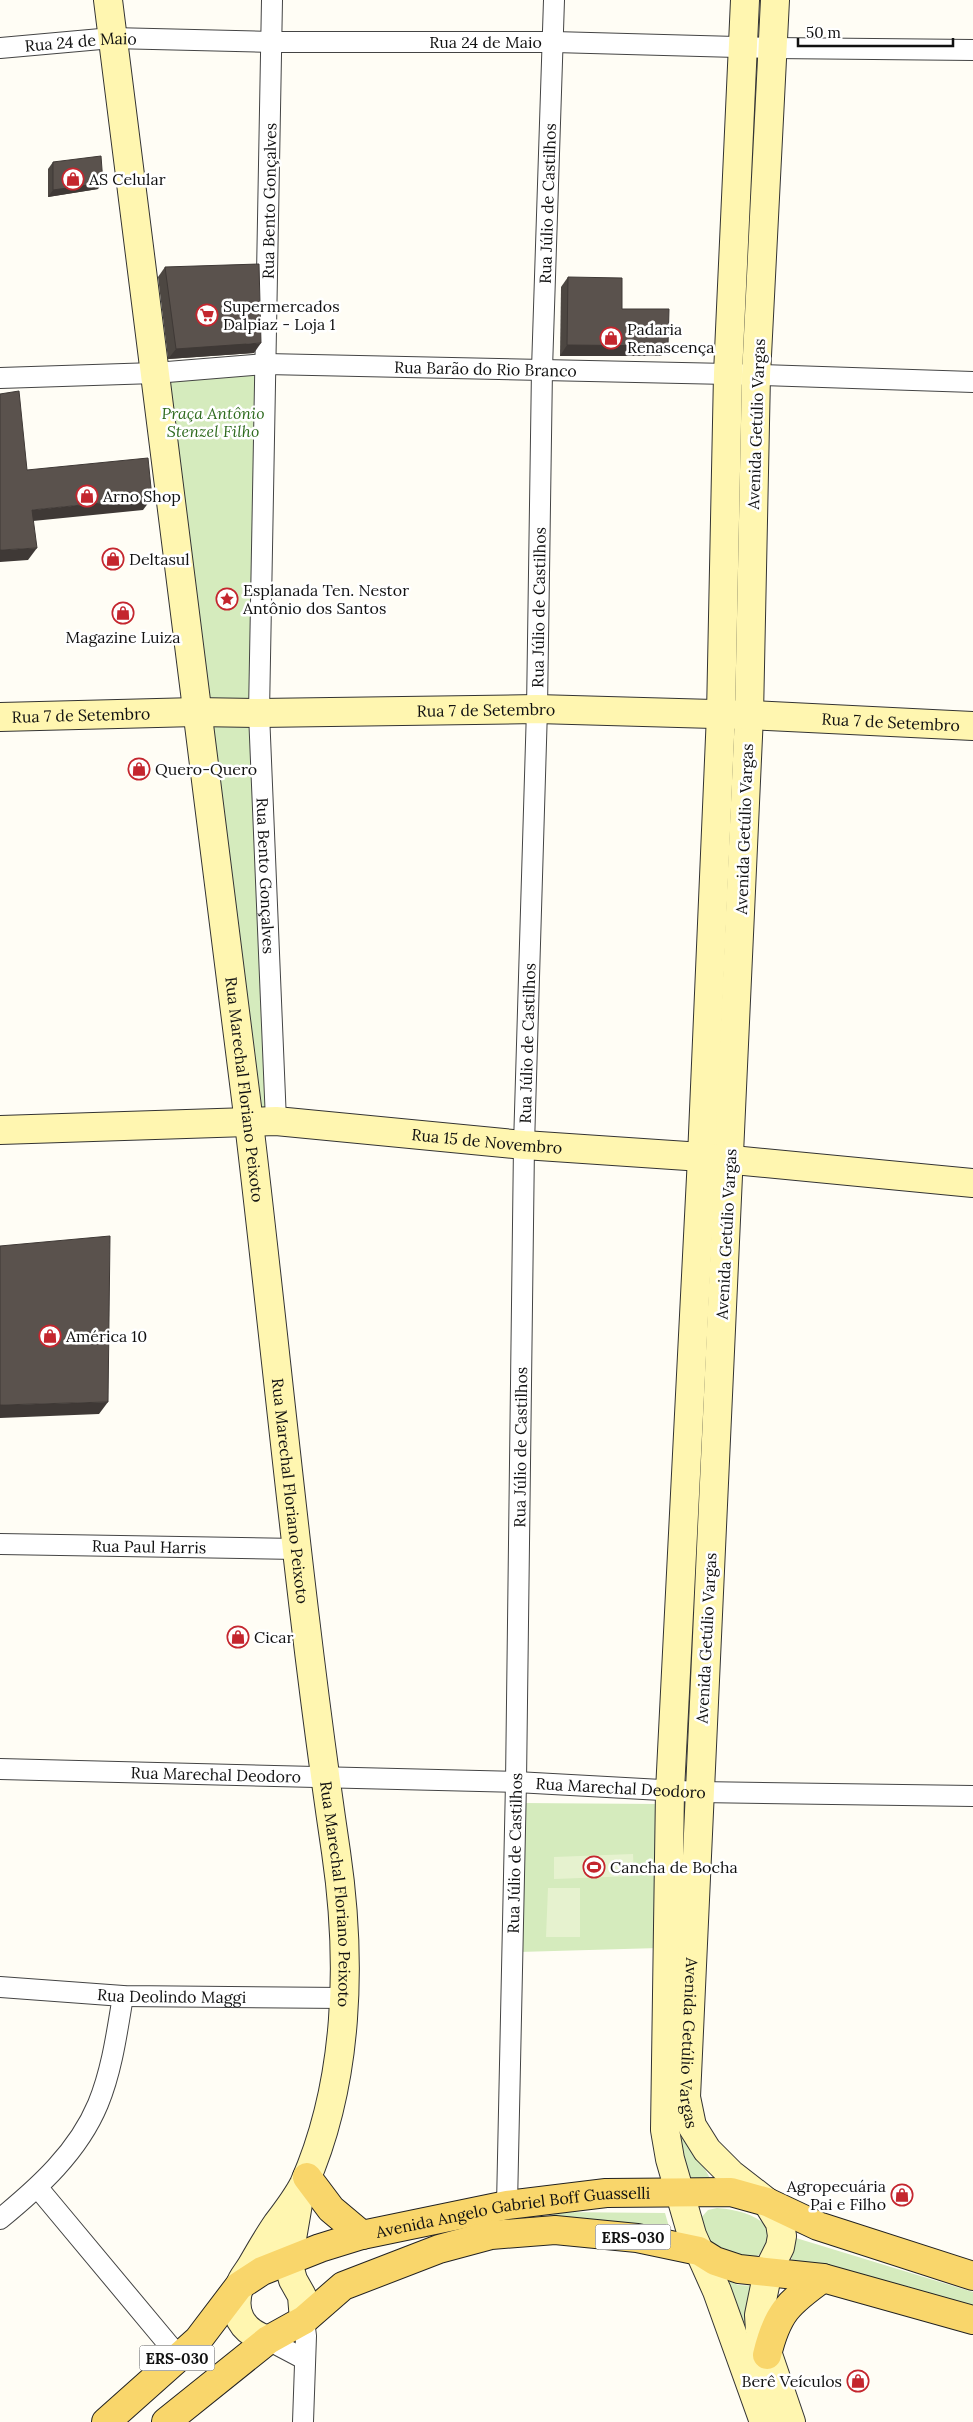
<svg xmlns="http://www.w3.org/2000/svg" width="973" height="2422" font-family="Lora,serif">
<rect width="100%" height="100%" fill="#fffdf5"/>
<g fill="#d5ebbd">
<polygon points="257,373 252,701 205,701 163,381"/>
<polygon points="202,719 255,720 269,1111 255,1110"/>
<polygon points="522,1803 660,1804 659,1948 519,1952"/>
<polygon points="676,2117 711,2180 686,2183"/>
<path d="M717 2208C735 2209 781 2218 766 2246 764 2251 758 2257 751 2258 743 2260 719 2251 709 2249L699 2220 708 2210Z"/>
<polygon points="554,2212 665,2213 671,2234 553,2220"/>
<polygon points="796,2238 973,2292 973,2307 910,2287 791,2261"/>
<polygon points="725,2279 738,2285 755,2286 745,2343"/>
</g>
<g fill="#e6f2cf">
<polygon points="633,1854 634,1876 554,1879 554,1857"/>
<polygon points="548,1888 580,1888 580,1937 546,1937"/>
</g>
<g fill="none" stroke-linecap="round" stroke-linejoin="round">
<g stroke="#444" stroke-width="22">
<g id="street">
<path id="s1" d="M272 0 259 713 276 1121"/>
<path id="s2" d="M0 48 112 38 272 42H554L774 48 973 50"/>
<path id="s3" d="M0 378 155 373 266 364 728 374 973 382"/>
<path id="s4" d="M0 1544 297 1549"/>
<path id="s5" d="M0 1769 516 1782 698 1792 973 1796"/>
<path id="s6" d="M0 1987 123 1996 344 1998"/>
<polyline points="38,2188 179,2357"/>
<path id="s7" d="M507 2205 516 1782 524 1145 537 709 542 369 554 0"/>
<path d="M0 2219C39 2187 78 2152 98 2104 112 2070 117 2032 123 1996"/>
<polyline points="268,2340 304,2359"/>
<polyline points="303,2422 306,2336 304,2320"/>
</g>
</g>
<g stroke="#333" stroke-width="30">
<g id="secondary">
<path id="s8" d="M108 0C153 374 204 748 249 1123 278 1366 300 1610 336 1852 352 1961 349 2082 304 2184 297 2198 287 2211 277 2224 268 2237 260 2251 252 2265 248 2272 242 2278 240 2285 230 2312 242 2332 268 2340"/>
<polyline points="745,0 728,374 721,714 702,1157 670,1791 665,2130 670,2159 692,2235 717,2291 764,2422"/>
<path id="s9" d="M775 0 756 375 749 715 686 2097 692 2126 707 2150 731 2174 767 2202 780 2223 782 2236 780 2247 768 2271 759 2315 760 2331 791 2422"/>
<path id="s10" d="M0 717 196 712 259 713 537 709 749 715 973 726"/>
<path id="s11" d="M0 1130 276 1121 524 1145 702 1157 973 1183"/>
<polyline points="299,2198 288,2262 293,2280 302,2296 304,2320"/>
</g>
</g>
<g stroke="#222" stroke-width="30">
<g id="primary">
<polyline points="307,2177 331,2209 362,2235"/>
<path d="M767 2355C777 2313 788 2303 823 2278"/>
<path id="s12" d="M106 2422 198 2340 239 2286 262 2271 320 2248 362 2235 507 2205 606 2193 731 2192 767 2202 818 2226 973 2276"/>
<polyline points="166,2422 268,2340 304,2320 343,2286 439,2249 491,2235 555,2230 637,2238 699,2251 715,2261 739,2269 823,2278 973,2320"/>
</g>
</g>
<use href="#street" stroke="#fff" stroke-width="20"/>
<use href="#secondary" stroke="#fff6b0" stroke-width="28"/>
<use href="#primary" stroke="#f9d66b" stroke-width="28"/>
</g>
<g fill="#4d4742">
<polygon points="53,162 98,189 48,197 48,169"/>
<polygon points="165,267 254,353 168,359 158,277"/>
<polygon points="568,277 622,309 668,346 661,356 560,356 561,287"/>
</g>
<g fill="#3f3936">
<polygon points="103,183 98,189 48,197 53,190"/>
<polygon points="261,343 254,353 168,359 176,349"/>
<polygon points="567,345 668,346 661,356 560,356"/>
<polygon points="152,498 143,510 23,522 32,510"/>
<polygon points="37,548 28,560 0,562 0,550"/>
<polygon points="108,1402 99,1414 0,1418 0,1405"/>
</g>
<g fill="#5a524d" stroke="#3f3936">
<polygon points="101,156 103,183 53,190 53,162"/>
<polygon points="259,264 261,343 176,349 165,267"/>
<polygon points="568,277 622,278 622,309 669,309 668,346 567,345"/>
<polygon points="19,391 27,470 148,458 152,498 32,510 37,548 0,550 0,394"/>
<polygon points="110,1236 108,1402 0,1405 0,1246"/>
</g>
<defs>
<g id="shop-ring" transform="scale(1.125)"><circle r="9.5" fill="#fff" stroke="#c4262e" stroke-width="1.5"/><path d="M-5-2.5h2.3a2.7 3.5 0 0 1 5.4 0H5L5.5 6h-11ZM-1.5-2.5h3a1.5 2.3 0 0 0-3 0Z" fill="#c4262e"/></g>
<g id="supermarket-ring" transform="scale(1.125)"><circle r="9.5" fill="#fff" stroke="#c4262e" stroke-width="1.5"/><path d="M-6-5.5h2.5l.6 2H6L4.5 2H-2.5L-4.4-4H-6ZM-1.5 3.2a1.3 1.3 0 1 0 .1 0ZM3 3.2a1.3 1.3 0 1 0 .1 0Z" fill="#c4262e"/></g>
<g id="sight-ring" transform="scale(1.125)"><circle r="9.5" fill="#fff" stroke="#c4262e" stroke-width="1.5"/><path d="M0-6L1.8-2.2L6-1.7L2.9 1.2L3.7 5.4L0 3.3L-3.7 5.4L-2.9 1.2L-6-1.7L-1.8-2.2Z" fill="#c4262e"/></g>
<g id="stadium-ring" transform="scale(1.125)"><circle r="9.5" fill="#fff" stroke="#c4262e" stroke-width="1.5"/><path d="M0-5a6.5 5 0 1 0 0 10a6.5 5 0 1 0 0-10ZM-3.5-1.8h7v3.6h-7Z" fill="#c4262e"/></g>
</defs>
<g fill-rule="evenodd">
<use href="#shop-ring" x="73" y="179"/>
<use href="#supermarket-ring" x="207" y="315"/>
<use href="#shop-ring" x="611" y="338"/>
<use href="#shop-ring" x="87" y="496"/>
<use href="#shop-ring" x="113" y="559"/>
<use href="#sight-ring" x="227" y="599"/>
<use href="#shop-ring" x="123" y="613"/>
<use href="#shop-ring" x="139" y="769"/>
<use href="#shop-ring" x="50" y="1336"/>
<use href="#shop-ring" x="238" y="1637"/>
<use href="#stadium-ring" x="594" y="1867"/>
<use href="#shop-ring" x="902" y="2195"/>
<use href="#shop-ring" x="858" y="2381"/>
</g>
<g text-anchor="middle" dominant-baseline="central" stroke-width="5" stroke-linejoin="round" paint-order="stroke">
<g fill="#fff" stroke="#585858" stroke-width="1">
<rect x="595.5" y="2224.5" width="75" height="25" rx="4"/>
<rect x="139.5" y="2345.5" width="75" height="25" rx="4"/>
</g>
<g font-size="15" font-weight="bold" fill="#111">
<text x="633" y="2237">ERS-030</text>
<text x="177" y="2358">ERS-030</text>
</g>
<g font-size="16" fill="#111" stroke="#fff">
<text stroke="none"><textPath href="#s2" startOffset="81">Rua 24 de Maio</textPath></text>
<text stroke="none"><textPath href="#s2" startOffset="486">Rua 24 de Maio</textPath></text>
<text transform="translate(269 201) rotate(-89)">Rua Bento Gonçalves</text>
<text stroke="none"><textPath href="#s7" startOffset="2002">Rua Júlio de Castilhos</textPath></text>
<text stroke="none"><textPath href="#s3" startOffset="486">Rua Barão do Rio Branco</textPath></text>
<text transform="translate(756 424) rotate(-88)">Avenida Getúlio Vargas</text>
<text stroke="none"><textPath href="#s7" startOffset="1598">Rua Júlio de Castilhos</textPath></text>
<text stroke="none"><textPath href="#s10" startOffset="486">Rua 7 de Setembro</textPath></text>
<text stroke="none"><textPath href="#s10" startOffset="81">Rua 7 de Setembro</textPath></text>
<text stroke="none"><textPath href="#s10" startOffset="891">Rua 7 de Setembro</textPath></text>
<text transform="translate(744 829) rotate(-88)">Avenida Getúlio Vargas</text>
<text stroke="none"><textPath href="#s1" startOffset="876">Rua Bento Gonçalves</textPath></text>
<text stroke="none"><textPath href="#s7" startOffset="1162">Rua Júlio de Castilhos</textPath></text>
<text stroke="none"><textPath href="#s8" startOffset="1098">Rua Marechal Floriano Peixoto</textPath></text>
<text stroke="none"><textPath href="#s11" startOffset="488">Rua 15 de Novembro</textPath></text>
<text transform="translate(726 1234) rotate(-87)">Avenida Getúlio Vargas</text>
<text stroke="none"><textPath href="#s7" startOffset="758">Rua Júlio de Castilhos</textPath></text>
<text stroke="none"><textPath href="#s8" startOffset="1502">Rua Marechal Floriano Peixoto</textPath></text>
<text stroke="none"><textPath href="#s4" startOffset="149">Rua Paul Harris</textPath></text>
<text transform="translate(706 1638) rotate(-87)">Avenida Getúlio Vargas</text>
<text stroke="none"><textPath href="#s5" startOffset="216">Rua Marechal Deodoro</textPath></text>
<text stroke="none"><textPath href="#s5" startOffset="621">Rua Marechal Deodoro</textPath></text>
<text stroke="none"><textPath href="#s7" startOffset="352">Rua Júlio de Castilhos</textPath></text>
<text stroke="none"><textPath href="#s8" startOffset="1908">Rua Marechal Floriano Peixoto</textPath></text>
<text stroke="none"><textPath href="#s6" startOffset="172">Rua Deolindo Maggi</textPath></text>
<text stroke="none"><textPath href="#s9" startOffset="2045">Avenida Getúlio Vargas</textPath></text>
<text stroke="none"><textPath href="#s12" startOffset="478">Avenida Angelo Gabriel Boff Guasselli</textPath></text>
</g>
<g font-size="16" fill="#111" stroke="#fff" text-anchor="start">
<text x="89" y="179">AS Celular</text>
<text x="223" y="306">Supermercados<tspan x="223" dy="18">Dalpiaz - Loja 1</tspan></text>
<text x="627" y="329">Padaria<tspan x="627" dy="18">Renascença</tspan></text>
<text x="103" y="496">Arno Shop</text>
<text x="129" y="559">Deltasul</text>
<text x="243" y="590">Esplanada Ten. Nestor<tspan x="243" dy="18">Antônio dos Santos</tspan></text>
<text x="123" y="637" text-anchor="middle">Magazine Luiza</text>
<text x="155" y="769">Quero-Quero</text>
<text x="66" y="1336">América 10</text>
<text x="254" y="1637">Cicar</text>
<text x="610" y="1867">Cancha de Bocha</text>
<text x="886" y="2186" text-anchor="end">Agropecuária<tspan x="886" dy="18">Pai e Filho</tspan></text>
<text x="842" y="2381" text-anchor="end">Berê Veículos</text>
</g>
<g font-size="16" font-style="italic" fill="#2f6b1f" stroke="#fff">
<text x="213" y="413">Praça Antônio<tspan x="213" dy="18">Stenzel Filho</tspan></text>
</g>
</g>
<path d="M798 38v8h155v-8" fill="none" stroke="#111111" stroke-width="2.5"/>
<text x="806" y="38" font-size="15" fill="#111111" stroke="#ffffff" stroke-width="4" paint-order="stroke">50 m</text>
</svg>
